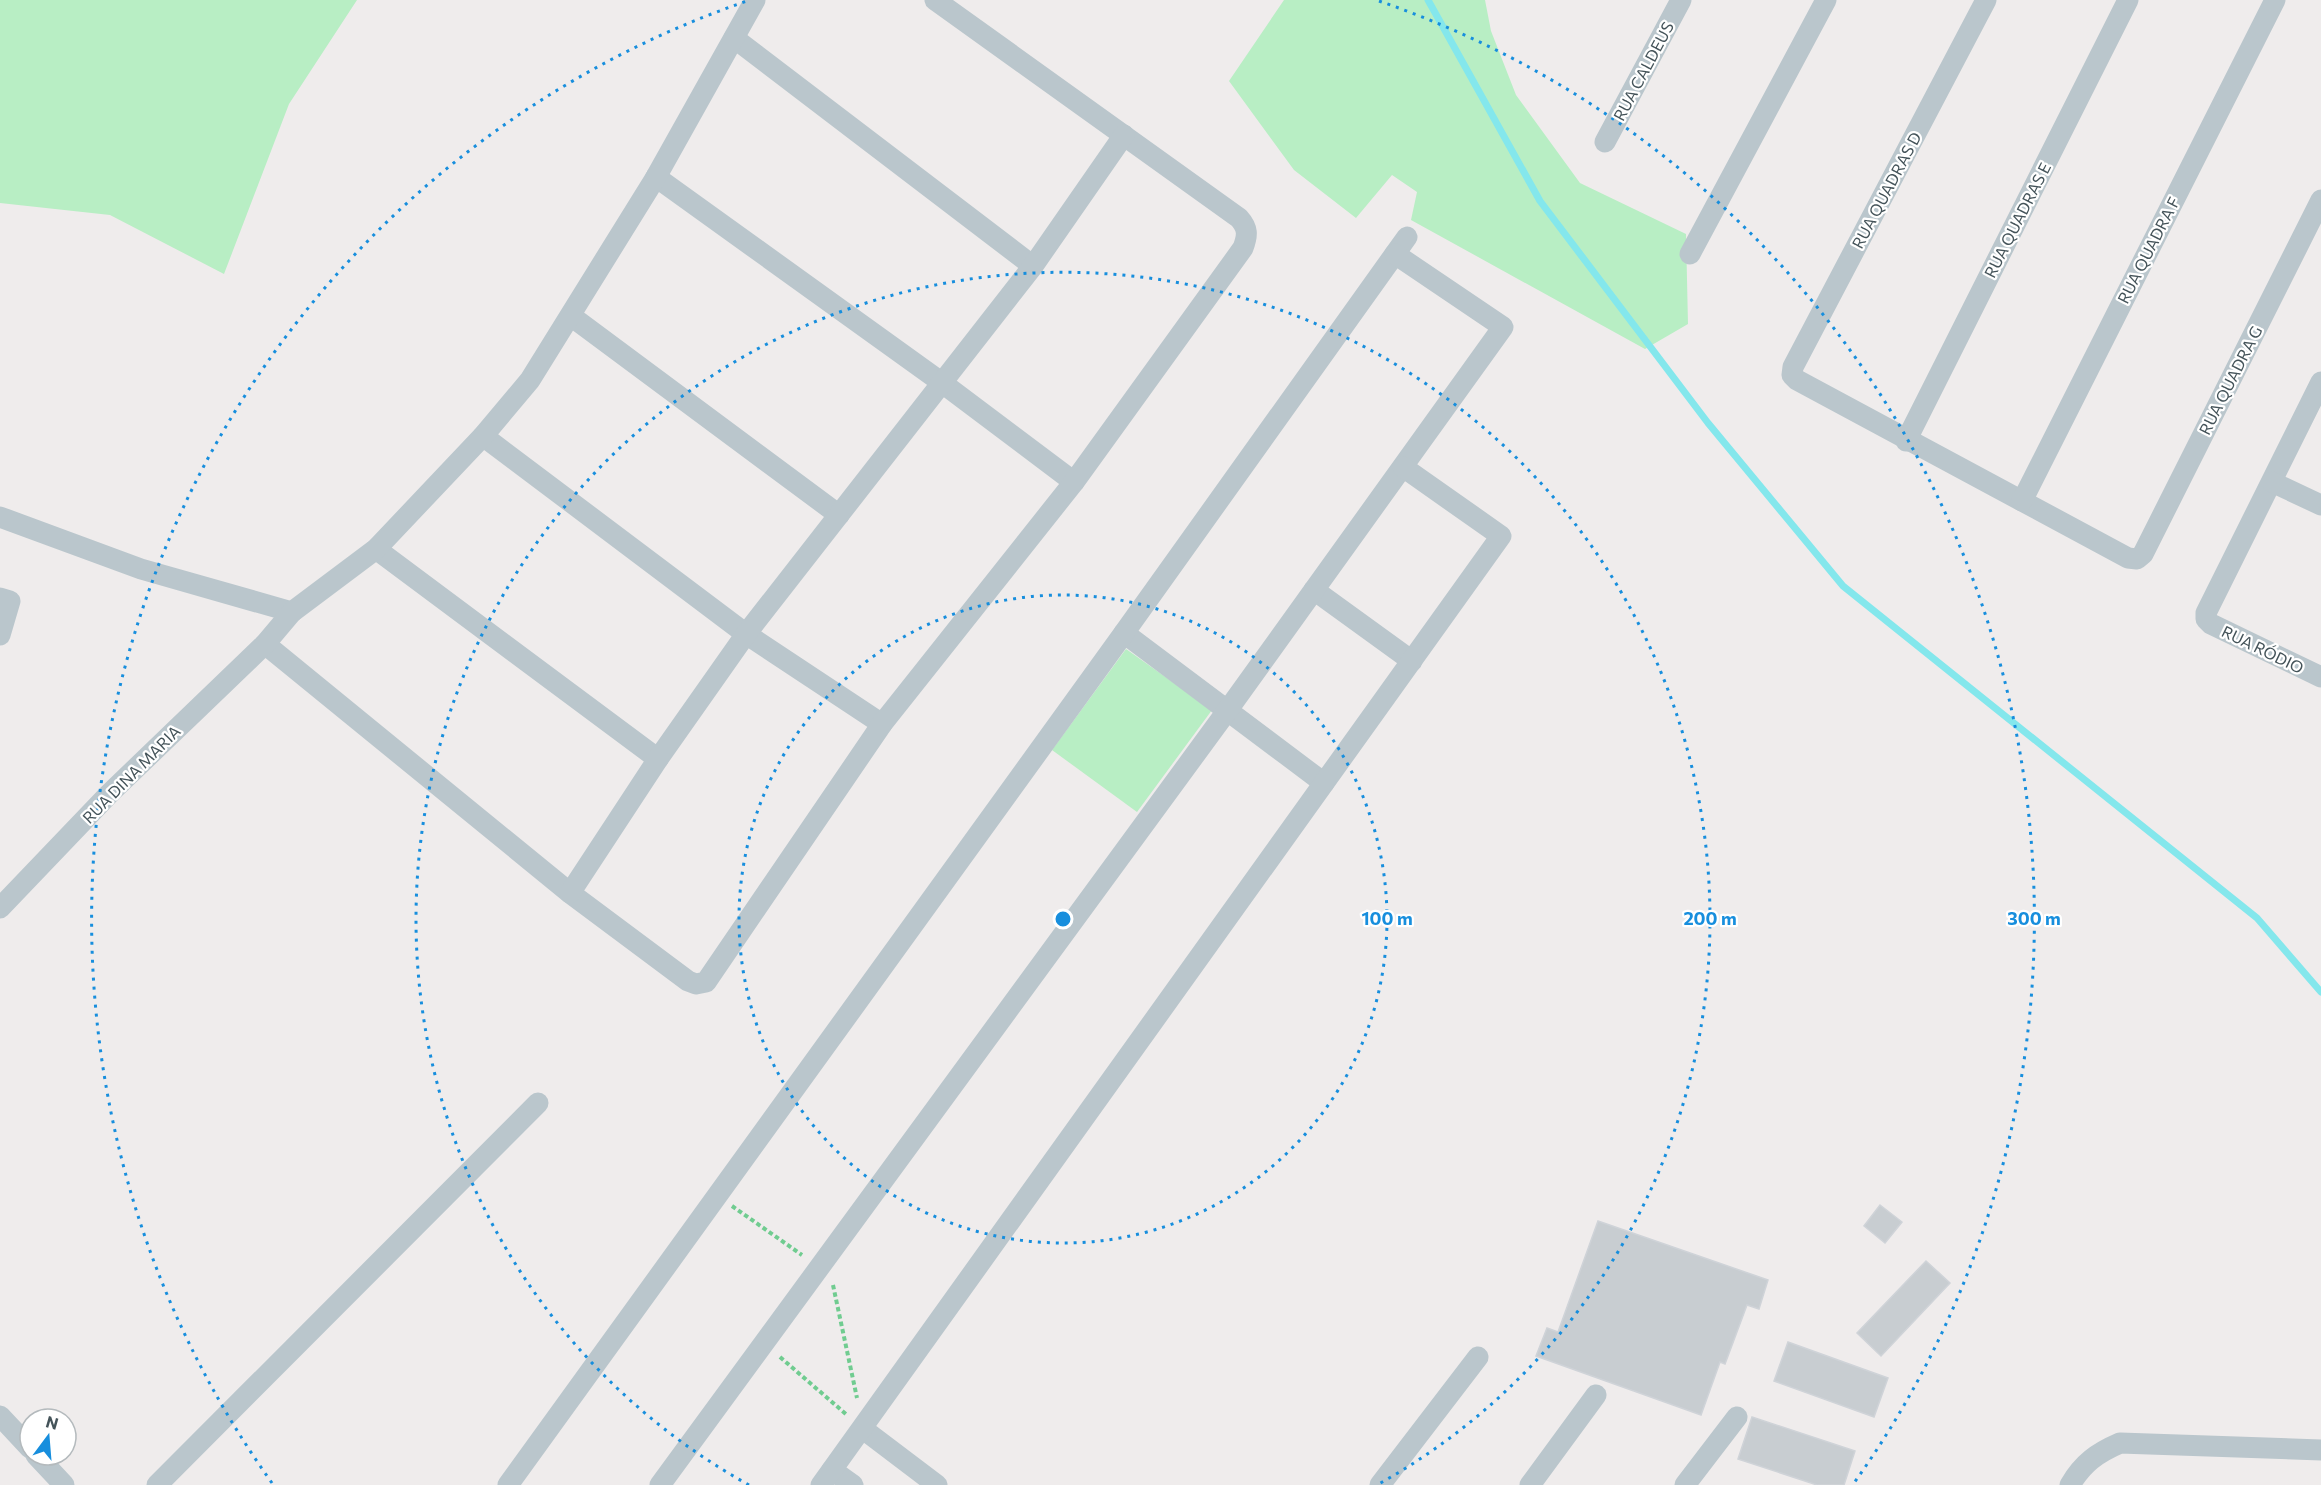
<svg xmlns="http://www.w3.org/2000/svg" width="2321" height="1485" font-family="Commissioner,sans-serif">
<rect width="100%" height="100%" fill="#efecec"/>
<g fill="#b8eec4">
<polygon points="0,0 357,0 289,104 224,274 110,215 0,203"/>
<polygon points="1284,0 1485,0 1491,31 1516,95 1580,183 1686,234 1688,324 1645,349 1411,220 1417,192 1392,175 1356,218 1294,170 1229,81"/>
<polygon points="1126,649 1212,710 1137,812 1052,750"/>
</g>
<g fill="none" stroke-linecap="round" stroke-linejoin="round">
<polyline stroke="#84e7ec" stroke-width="7" points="1428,0 1540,201 1708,423 1843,586 2257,918 2321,992"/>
</g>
<g fill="#c8cdd1" stroke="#cfd3d8" stroke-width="1.5">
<polygon points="1880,1205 1902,1222 1885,1243 1864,1226"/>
<polygon points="1598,1221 1768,1280 1759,1309 1747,1305 1725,1364 1720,1362 1701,1415 1536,1356 1547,1328 1558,1332"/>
<polygon points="1926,1261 1950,1283 1881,1356 1857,1333"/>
<polygon points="1788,1342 1888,1378 1874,1417 1774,1381"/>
<polygon points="1752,1417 1855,1451 1844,1485 1817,1485 1738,1459"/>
</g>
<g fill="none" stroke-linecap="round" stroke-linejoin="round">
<g stroke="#70cc90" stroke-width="4" stroke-dasharray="4.5 3" stroke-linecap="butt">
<polyline points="732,1206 802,1255"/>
<polyline points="833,1285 857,1398"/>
<polyline points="780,1357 847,1415"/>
</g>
<g stroke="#bac6cc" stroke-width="21">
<polyline points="1986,0 1793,367 1792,375 1797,380 2128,558 2137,559 2143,554 2321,200"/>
<polyline points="734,38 1033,266"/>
<polyline points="1605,142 1681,0"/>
<polyline points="656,177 941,382 1074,482"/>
<polyline points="1690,254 1826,0"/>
<polyline points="571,316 839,515"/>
<polyline points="2321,382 2206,613 2206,619 2211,624 2321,677"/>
<polyline points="483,436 746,634 882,724"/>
<polyline points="1906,441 2128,0"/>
<polyline points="2272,482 2321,505"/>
<polyline points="2022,501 2275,0"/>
<polyline points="0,517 141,569 292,612"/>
<polyline points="376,549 658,759"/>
<polyline points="1314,590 1412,661"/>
<polyline points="0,598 10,601 0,635"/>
<polyline points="1124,633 1324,783"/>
<path d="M265 644 570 893 688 981 696 984 706 982 882 724 1074 482 1243 248C1248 235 1248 228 1239 218L935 0"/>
<polyline points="570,893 658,759 746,634 1033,266 1124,135"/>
<polyline points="0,908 109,794 265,644 292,612 376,549 483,436 530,380 656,177 755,0"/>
<polyline points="0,1416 30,1448"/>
<polyline points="863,1429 937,1485"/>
<polyline points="36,1455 64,1485"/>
<polyline points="832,1470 853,1485"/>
<polyline points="157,1485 538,1103"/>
<polyline points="508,1485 1124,633 1407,237"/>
<polyline points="660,1485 1227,711 1503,327 1395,254"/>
<polyline points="821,1485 1501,536 1403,467"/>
<polyline points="1380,1485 1478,1357"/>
<polyline points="1530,1485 1596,1395"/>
<polyline points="1685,1485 1737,1417"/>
<path d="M2070 1485C2083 1463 2097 1453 2120 1443L2321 1450"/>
</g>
</g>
<g fill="none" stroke="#178edd" stroke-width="3" stroke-dasharray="3 6">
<circle cx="1063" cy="919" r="324"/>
<path d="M749 1485A647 647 0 1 1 1377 1485"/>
<path d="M272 1483A971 971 0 0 1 747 1M1379 1A971 971 0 0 1 1854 1483"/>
</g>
<g text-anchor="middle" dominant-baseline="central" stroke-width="4.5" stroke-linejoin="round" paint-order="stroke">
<g font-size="16" fill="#445359" stroke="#fff">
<text transform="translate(1643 71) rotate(-62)">RUA CALDEUS</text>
<text transform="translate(1886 190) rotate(-62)">RUA QUADRAS D</text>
<text transform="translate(2017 220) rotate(-63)">RUA QUADRAS E</text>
<text transform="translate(2148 250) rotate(-63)">RUA QUADRA F</text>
<text transform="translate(2230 380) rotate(-63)">RUA QUADRA G</text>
<text transform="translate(2263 649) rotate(26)">RUA RÓDIO</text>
<text transform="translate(131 774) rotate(-45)">RUA DINA MARIA</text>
</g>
</g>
<circle cx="1063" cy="919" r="9" fill="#178edd" stroke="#fff" stroke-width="3"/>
<g font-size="18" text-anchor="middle" font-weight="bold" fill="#178edd" stroke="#fff" stroke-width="4.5" stroke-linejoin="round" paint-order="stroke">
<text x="1387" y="925">100 m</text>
<text x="1710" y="925">200 m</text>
<text x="2034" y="925">300 m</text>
</g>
<g transform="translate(48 1437) rotate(16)"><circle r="28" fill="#ffffff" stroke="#b4babd" stroke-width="1.5"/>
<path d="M0-4.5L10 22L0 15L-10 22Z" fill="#178edd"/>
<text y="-9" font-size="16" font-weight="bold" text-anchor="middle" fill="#445359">N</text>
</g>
</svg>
